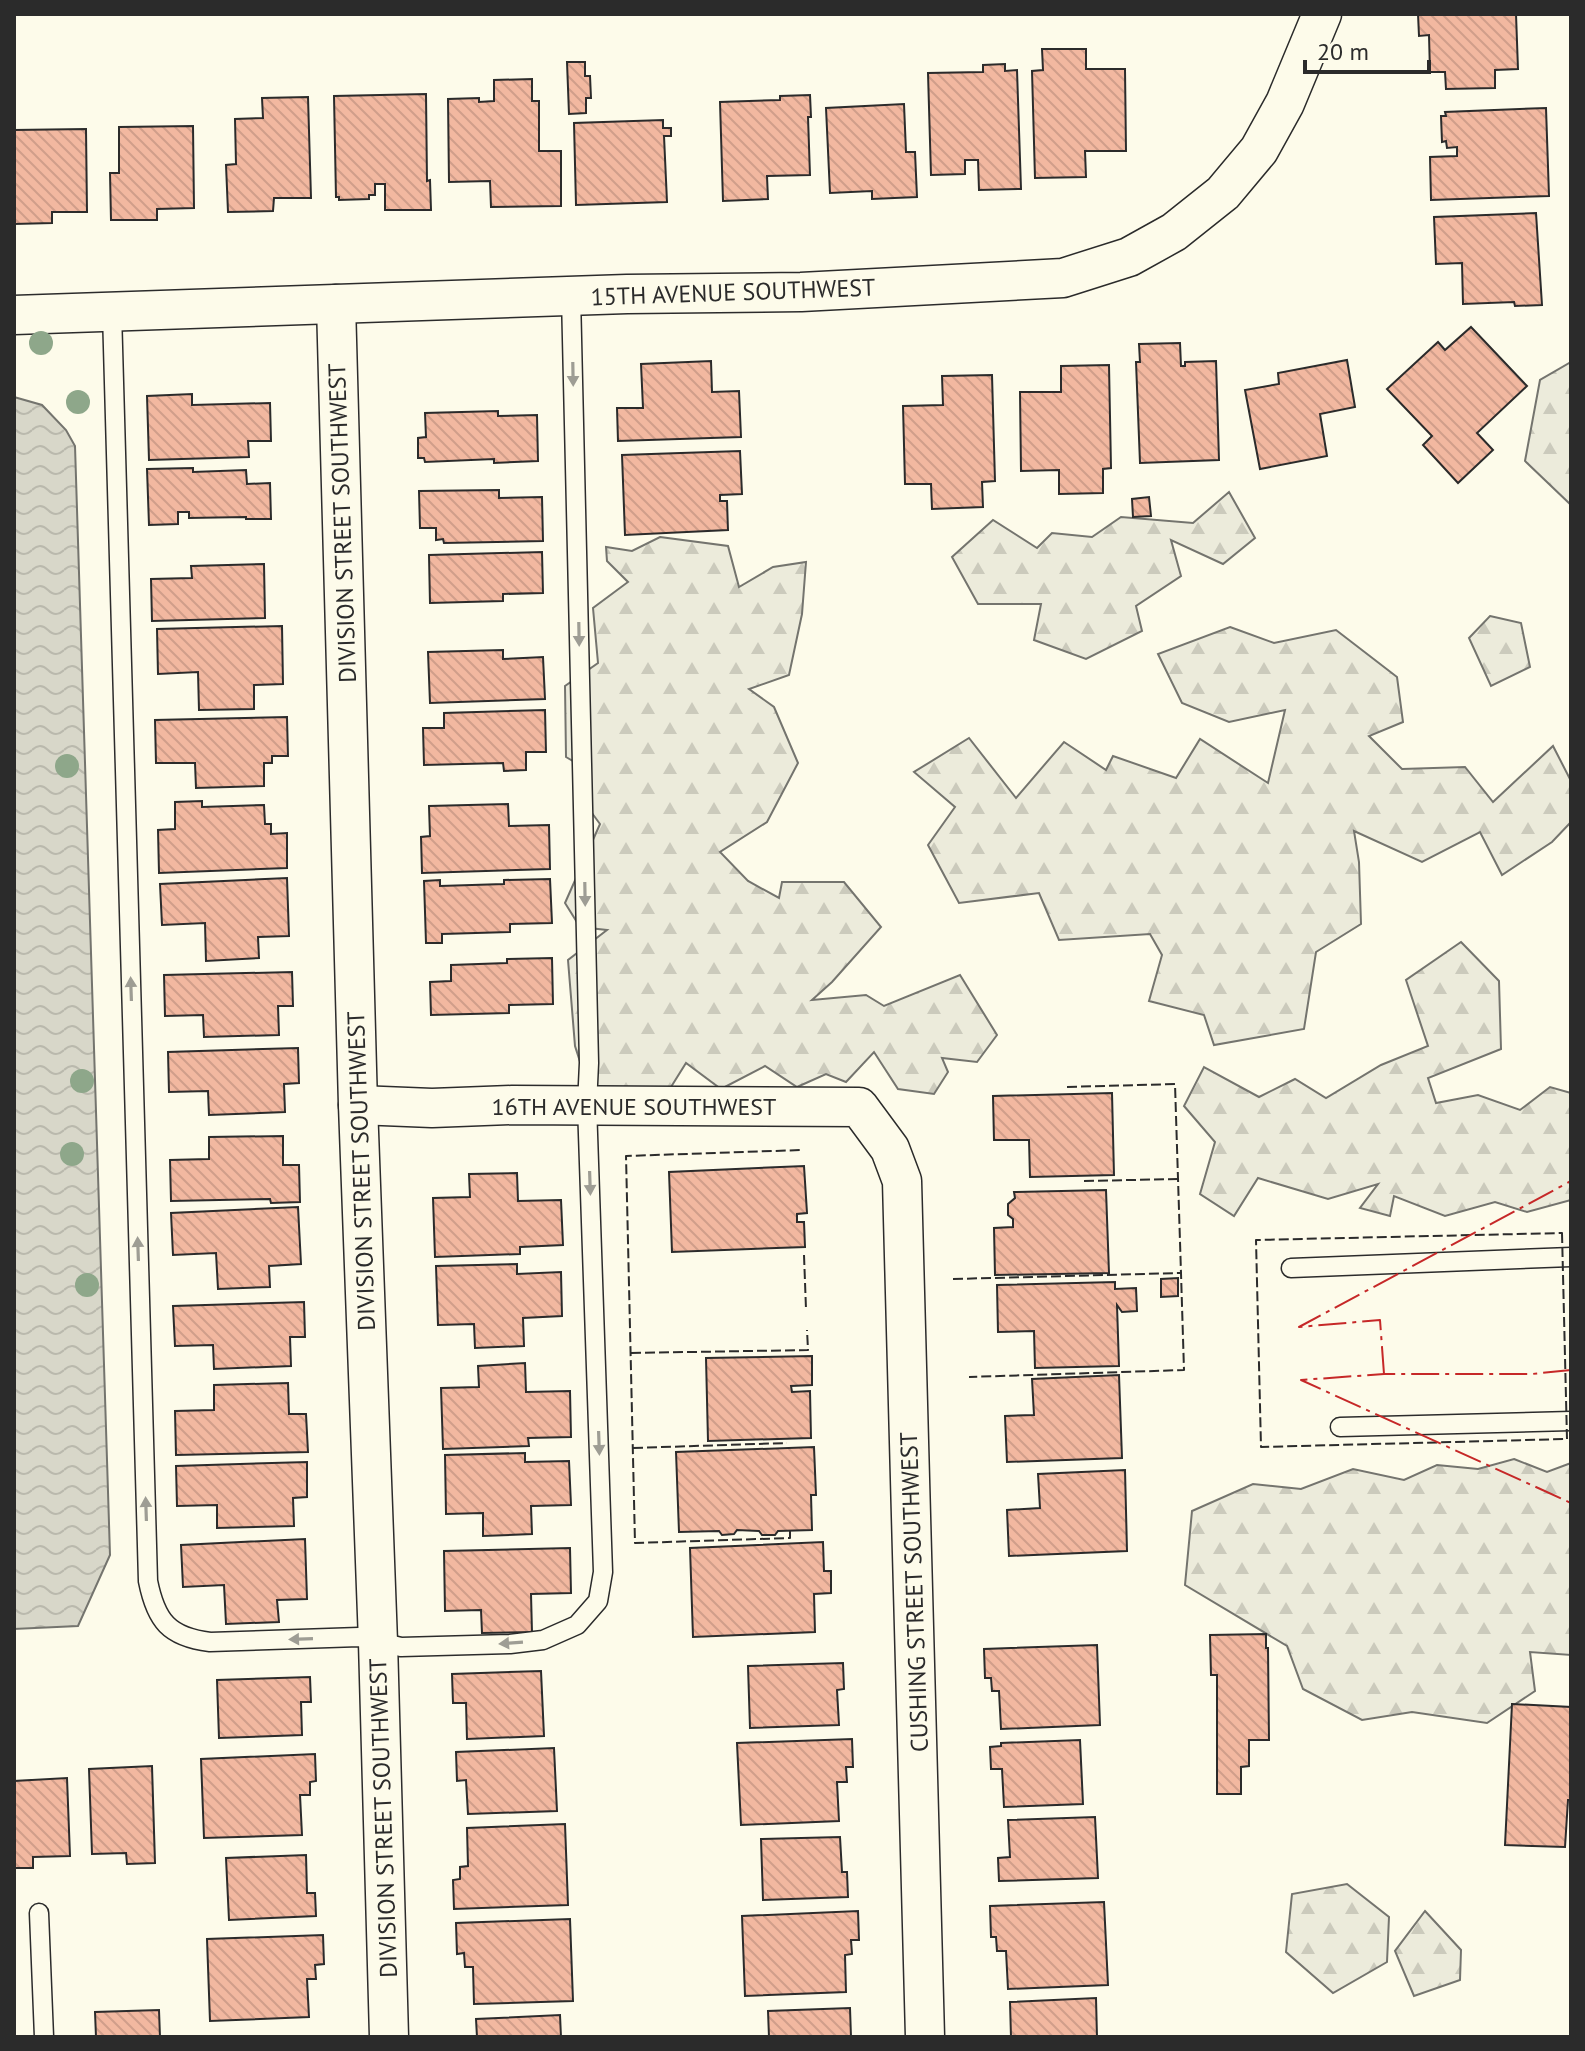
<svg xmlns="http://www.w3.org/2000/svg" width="1585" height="2051" font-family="'PT Sans',sans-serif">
<defs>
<pattern id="forest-firs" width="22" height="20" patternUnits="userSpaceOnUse" patternTransform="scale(2)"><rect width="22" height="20" fill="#ecebdb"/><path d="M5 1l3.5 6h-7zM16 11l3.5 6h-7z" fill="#cbcabc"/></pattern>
<pattern id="water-waves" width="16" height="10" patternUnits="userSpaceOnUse" patternTransform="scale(2)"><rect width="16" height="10" fill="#d8d7c9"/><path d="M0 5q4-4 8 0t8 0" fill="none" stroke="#bab9ad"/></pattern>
<pattern id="building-back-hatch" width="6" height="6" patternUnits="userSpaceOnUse" patternTransform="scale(2)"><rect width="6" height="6" fill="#f2b8a0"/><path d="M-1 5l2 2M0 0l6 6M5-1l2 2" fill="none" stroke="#d09e8a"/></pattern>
</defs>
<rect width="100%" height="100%" fill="#fdfbea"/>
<g fill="url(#forest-firs)" stroke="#74746e" stroke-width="2">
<polygon points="1571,362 1571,503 1570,504 1525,461 1540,380"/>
<polygon points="1229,492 1255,538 1223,564 1171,540 1181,576 1136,606 1142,631 1086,659 1034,640 1041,604 978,604 952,557 993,520 1037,548 1052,533 1092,537 1121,517 1193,523"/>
<polygon points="660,537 728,546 739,587 773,567 806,562 802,614 789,675 749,689 774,707 798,763 767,822 720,852 748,881 779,898 782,882 844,882 881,927 832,982 812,1000 866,995 884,1006 960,975 997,1035 977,1062 942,1058 948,1072 934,1094 898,1089 874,1052 846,1082 826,1074 797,1087 765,1066 721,1089 686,1063 666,1095 614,1117 584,1074 575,1046 568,960 607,930 580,927 565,903 600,824 589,809 590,771 566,757 565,686 598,663 593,608 628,582 607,561 606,547 632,551"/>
<polygon points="1490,616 1521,623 1530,667 1491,686 1469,638"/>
<polygon points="1230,627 1274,643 1336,630 1397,677 1403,722 1369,736 1402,769 1465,767 1493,802 1553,746 1571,781 1571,822 1552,842 1502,875 1480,832 1422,862 1354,831 1359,862 1361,924 1316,952 1304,1029 1214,1045 1204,1015 1149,1001 1162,955 1150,934 1059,940 1039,893 959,903 928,845 955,807 914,772 969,738 1016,798 1064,742 1106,770 1113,756 1176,778 1200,739 1268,783 1285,710 1229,722 1182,703 1158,654"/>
<polygon points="1461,942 1499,981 1501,1049 1428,1078 1436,1103 1478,1095 1520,1110 1550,1087 1571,1093 1571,1200 1527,1212 1495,1202 1445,1216 1394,1196 1390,1216 1360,1208 1378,1184 1328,1199 1258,1178 1234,1216 1200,1194 1215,1142 1184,1106 1204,1067 1259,1097 1295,1079 1326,1098 1381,1065 1428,1046 1406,980"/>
<polygon points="1514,1459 1547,1472 1571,1463 1571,1655 1530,1652 1535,1691 1487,1723 1412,1712 1362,1720 1303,1689 1287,1646 1185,1585 1192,1511 1253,1484 1301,1489 1353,1469 1404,1480 1437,1465 1478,1469"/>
<polygon points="1347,1884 1389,1917 1387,1962 1333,1993 1286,1952 1292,1894"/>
<polygon points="1425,1911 1461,1950 1460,1980 1414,1996 1395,1951"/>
</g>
<polygon fill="url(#water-waves)" stroke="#74746e" stroke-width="2" points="14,397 42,405 66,430 75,446 110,1555 78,1626 14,1629"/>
<g fill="url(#building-back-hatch)" stroke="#2b2b2b" stroke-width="2">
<polygon points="1418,14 1516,14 1518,69 1495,70 1495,88 1446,89 1445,72 1430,72 1429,35 1419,36"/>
<polygon points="1042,49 1086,49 1086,69 1125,69 1126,151 1085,151 1086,177 1035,178 1032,71 1043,70"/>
<polygon points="567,62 585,62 585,76 590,76 591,98 586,98 586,113 569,114"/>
<polygon points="1005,64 1005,71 1017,70 1021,189 979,190 978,160 965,160 965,174 931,175 928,73 983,72 983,65"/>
<polygon points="532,79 532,101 539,101 539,151 561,151 561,206 491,207 490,181 449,182 448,99 479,98 479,102 494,101 494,80"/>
<polygon points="426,94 427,181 430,180 431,210 385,210 385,184 375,184 375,195 369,195 369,199 339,200 339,197 336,197 334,96"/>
<polygon points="810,95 811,117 808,117 810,175 767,176 768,199 723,201 720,102 780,100 780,96"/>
<polygon points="308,97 311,198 274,198 273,211 228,212 226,165 236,164 235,119 263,118 262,98"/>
<polygon points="904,104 906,152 915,152 917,197 872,199 872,191 830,193 826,108"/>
<polygon points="1546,108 1549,196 1431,200 1430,157 1457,156 1457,147 1447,148 1446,141 1442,142 1441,116 1446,116 1445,112"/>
<polygon points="663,120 663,128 671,128 671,136 664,136 667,202 576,205 574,123"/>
<polygon points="193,126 194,208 157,209 157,220 111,220 110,173 119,173 119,127"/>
<polygon points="86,129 87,212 52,212 52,223 14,224 14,130"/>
<polygon points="1536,213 1542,305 1515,306 1514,302 1463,304 1462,263 1436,264 1434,217"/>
<polygon points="1471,327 1527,386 1477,433 1493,450 1458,483 1423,445 1432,436 1387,389 1438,342 1445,350"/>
<polygon points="1180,343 1181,366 1185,366 1185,362 1216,361 1219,460 1140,463 1136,362 1140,362 1139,344"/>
<polygon points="1347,360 1355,407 1320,414 1327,456 1260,469 1245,390 1279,384 1278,373"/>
<polygon points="711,361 712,392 739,391 741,437 618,441 617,408 643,408 641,364"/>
<polygon points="1109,365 1111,468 1103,469 1103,493 1059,494 1059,470 1021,471 1020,392 1061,392 1061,366"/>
<polygon points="992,375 995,481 982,482 983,507 932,509 931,484 905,484 903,406 943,405 942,376"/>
<polygon points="192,394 192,405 270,403 271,441 248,441 249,457 149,460 147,396"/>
<polygon points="498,411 498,416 537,415 538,461 494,463 494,459 425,462 424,458 418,458 418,438 426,437 425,413"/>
<polygon points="740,451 742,494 720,495 720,501 727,501 728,530 625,535 622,455"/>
<polygon points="193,468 193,472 246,470 247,484 270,483 271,519 246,519 246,517 189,518 189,512 178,512 178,524 149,525 147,469"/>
<polygon points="499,490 499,498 542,497 543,541 444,543 443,539 436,540 436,528 420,528 419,491"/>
<polygon points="1149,497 1151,516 1133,517 1132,499"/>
<polygon points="542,552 543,593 503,594 503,601 430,603 429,555"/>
<polygon points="264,564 265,618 152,621 151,579 192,578 191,566"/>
<polygon points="282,626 283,684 254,685 254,709 199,710 198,672 158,674 157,629"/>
<polygon points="503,650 503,659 543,657 545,699 430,703 428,652"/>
<polygon points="545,710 546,752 526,752 526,770 504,771 503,763 424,765 423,728 444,728 444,713"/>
<polygon points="287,717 288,756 272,756 272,763 264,763 264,786 196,788 195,763 156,763 155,720"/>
<polygon points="202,801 202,807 264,805 265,824 271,824 271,834 287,833 287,868 159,873 158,830 175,829 175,802"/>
<polygon points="508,804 509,826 549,825 550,869 422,873 421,837 430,836 429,806"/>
<polygon points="287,878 289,936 258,937 259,958 206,961 205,923 162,925 160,884"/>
<polygon points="550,879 552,923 510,924 510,932 442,934 442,943 426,943 424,881 440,880 440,886 504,884 504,880"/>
<polygon points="552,958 553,1004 509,1005 509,1013 431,1015 430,982 451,981 451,965 507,963 507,959"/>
<polygon points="292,972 293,1006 278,1006 279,1035 204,1037 203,1015 165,1016 164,975"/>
<polygon points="298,1048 299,1083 284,1084 285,1112 209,1115 208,1091 169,1092 168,1052"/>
<polygon points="1112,1093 1114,1175 1030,1177 1029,1140 994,1140 993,1096"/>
<polygon points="283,1136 283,1165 299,1165 300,1202 271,1203 270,1199 171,1201 170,1160 209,1159 209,1137"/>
<polygon points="804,1166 807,1213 797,1214 797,1222 804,1222 805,1247 672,1252 669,1172"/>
<polygon points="517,1173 518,1201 561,1200 563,1245 520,1247 520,1254 435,1257 433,1198 470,1197 469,1174"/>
<polygon points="1106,1190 1109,1273 995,1275 994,1228 1013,1227 1013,1219 1008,1215 1008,1204 1015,1198 1014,1192"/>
<polygon points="298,1207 301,1264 269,1266 270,1287 218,1289 216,1253 173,1255 171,1213"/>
<polygon points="517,1264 517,1274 561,1272 562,1316 523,1318 524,1346 475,1348 474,1324 438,1325 436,1266"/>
<polygon points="1178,1278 1178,1296 1161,1297 1161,1279"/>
<polygon points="1115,1282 1115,1289 1136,1288 1137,1311 1122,1312 1117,1305 1119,1366 1035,1368 1034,1331 998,1332 997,1285"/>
<polygon points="304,1302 305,1337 290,1337 291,1366 214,1369 213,1345 175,1346 173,1306"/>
<polygon points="812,1356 812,1385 791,1386 792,1392 810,1391 811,1438 708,1441 706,1358"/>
<polygon points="525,1363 526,1392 570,1391 571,1437 528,1438 529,1446 443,1449 441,1388 479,1387 478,1366"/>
<polygon points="1119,1375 1122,1458 1007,1462 1005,1416 1034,1415 1032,1379"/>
<polygon points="288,1383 289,1414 306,1414 308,1452 176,1455 175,1411 214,1410 214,1385"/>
<polygon points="814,1447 816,1495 811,1495 812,1530 778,1531 775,1535 762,1535 759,1531 737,1530 734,1534 722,1535 719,1531 679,1532 676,1452"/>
<polygon points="525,1453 525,1462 569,1461 571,1505 531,1506 532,1534 483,1536 483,1513 446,1514 445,1455"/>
<polygon points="307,1462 307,1497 293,1498 294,1526 217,1528 217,1505 177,1506 176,1466"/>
<polygon points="1125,1470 1127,1551 1009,1556 1007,1510 1040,1508 1038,1474"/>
<polygon points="305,1539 307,1599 277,1600 279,1622 226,1624 224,1585 183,1587 181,1545"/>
<polygon points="823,1542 824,1571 831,1571 831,1593 814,1594 815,1632 693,1637 690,1548"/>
<polygon points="570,1548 571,1593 531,1594 532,1632 482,1633 481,1610 445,1611 444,1551"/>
<polygon points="1266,1634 1266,1648 1268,1648 1269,1740 1249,1740 1249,1766 1241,1767 1241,1794 1217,1794 1217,1675 1211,1675 1210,1635"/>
<polygon points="1097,1645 1100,1725 1001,1729 999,1691 992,1691 991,1678 985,1678 984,1649"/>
<polygon points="843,1663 844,1689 837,1690 839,1725 750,1728 748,1666"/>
<polygon points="541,1671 544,1736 467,1739 466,1703 453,1703 452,1674"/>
<polygon points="310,1677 311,1702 301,1702 302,1735 219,1738 217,1680"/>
<polygon points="1512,1704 1571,1707 1571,1800 1568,1800 1565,1847 1505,1845"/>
<polygon points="852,1739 853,1767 846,1767 847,1782 837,1782 839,1821 741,1825 737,1743"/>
<polygon points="1080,1740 1083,1804 1004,1807 1002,1769 991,1769 990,1747 1001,1746 1001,1743"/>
<polygon points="554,1748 557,1811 468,1814 466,1780 457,1781 456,1752"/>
<polygon points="315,1754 316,1781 310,1782 310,1795 300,1795 302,1835 204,1838 201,1759"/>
<polygon points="152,1766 155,1863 127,1864 126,1853 92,1854 89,1769"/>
<polygon points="67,1778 70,1856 33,1857 33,1868 14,1868 14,1781"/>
<polygon points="1095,1817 1098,1878 999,1881 998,1858 1010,1857 1008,1820"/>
<polygon points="565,1824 568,1905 454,1909 453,1880 460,1879 460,1867 468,1866 467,1828"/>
<polygon points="840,1837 842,1872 847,1872 848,1897 763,1900 761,1839"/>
<polygon points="306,1855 307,1893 315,1893 316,1916 229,1920 226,1858"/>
<polygon points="1104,1902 1108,1985 1008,1989 1006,1951 997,1951 996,1937 991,1937 990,1906"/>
<polygon points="858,1911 859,1940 851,1940 852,1954 845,1955 846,1992 745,1996 742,1916"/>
<polygon points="570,1919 573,2001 474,2004 473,1967 465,1967 464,1953 457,1954 456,1923"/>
<polygon points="323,1935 324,1964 315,1965 316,1979 307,1979 309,2017 210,2021 207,1939"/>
<polygon points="1096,1998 1097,2037 1011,2037 1010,2002"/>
<polygon points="850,2008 851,2037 769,2037 768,2011"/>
<polygon points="159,2010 160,2037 96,2037 95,2012"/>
<polygon points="560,2015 561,2037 477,2037 476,2019"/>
</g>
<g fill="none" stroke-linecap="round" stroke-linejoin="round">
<g stroke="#2b2b2b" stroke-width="21">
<g id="lane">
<path d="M112 312 148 1581C156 1621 169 1637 210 1642L359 1637 401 1647 510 1644 543 1640 577 1625 598 1601 603 1572 587 1105 589 1063 571 296"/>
<polyline points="1291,1268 1571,1257"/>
<polyline points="1340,1427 1571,1421"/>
<polyline points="39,1913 44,2037"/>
</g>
</g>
<g stroke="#2b2b2b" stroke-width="41">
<g id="street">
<polyline points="336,304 358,1105 378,1642 389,2037"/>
<polyline points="14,315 627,294 801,292 1063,278 1129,257 1174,232 1223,193 1259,150 1285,103 1322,14"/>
<polyline points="358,1105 432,1108 512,1105 859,1107 890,1149 902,1181 925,2037"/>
</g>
</g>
<use href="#lane" stroke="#fdfbea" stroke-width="18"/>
<use href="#street" stroke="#fdfbea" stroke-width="38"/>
<g stroke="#2b2b2b" stroke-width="2" stroke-dasharray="10 4" stroke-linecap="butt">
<polyline points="1067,1087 1175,1084 1181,1273"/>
<polyline points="1084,1181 1178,1179"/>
<polygon points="1562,1233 1567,1439 1261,1447 1256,1240"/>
<polyline points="804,1255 806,1309"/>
<polyline points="953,1279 1181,1273 1184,1370 969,1377"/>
<polyline points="631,1353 808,1350 807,1330"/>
<polyline points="633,1448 787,1443"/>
<polyline points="790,1530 790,1538 635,1543 626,1156 802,1150"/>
</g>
<g stroke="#c62828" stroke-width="2" stroke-dasharray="28 6 4 6" stroke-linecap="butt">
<polyline points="1571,1370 1532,1374 1384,1374 1301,1380 1571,1503"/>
<polyline points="1384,1374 1380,1320 1299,1327 1571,1181"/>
</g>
</g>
<g fill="#8ea78a">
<circle cx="41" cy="343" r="12"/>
<circle cx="78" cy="402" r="12"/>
<circle cx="67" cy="766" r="12"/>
<circle cx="82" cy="1081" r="12"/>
<circle cx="72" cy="1154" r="12"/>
<circle cx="87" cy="1285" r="12"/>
</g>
<defs><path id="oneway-solid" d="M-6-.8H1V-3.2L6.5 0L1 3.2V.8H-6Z" transform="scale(2)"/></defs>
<g fill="#9e9d94">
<use href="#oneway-solid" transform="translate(573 374) rotate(89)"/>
<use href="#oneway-solid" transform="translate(579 634) rotate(89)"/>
<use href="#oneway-solid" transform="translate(585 894) rotate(89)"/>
<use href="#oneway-solid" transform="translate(131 989) rotate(-92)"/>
<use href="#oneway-solid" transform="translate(590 1183) rotate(88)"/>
<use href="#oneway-solid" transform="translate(138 1249) rotate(-92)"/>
<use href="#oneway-solid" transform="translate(599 1443) rotate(88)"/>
<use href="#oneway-solid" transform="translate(146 1509) rotate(-92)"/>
<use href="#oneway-solid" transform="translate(301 1639) rotate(178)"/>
<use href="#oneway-solid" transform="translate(511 1643) rotate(176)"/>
</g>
<g text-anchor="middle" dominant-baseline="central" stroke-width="6" stroke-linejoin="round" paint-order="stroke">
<g font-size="24" fill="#2b2b2b" stroke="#fdfbea">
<text transform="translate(733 292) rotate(-2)">15TH AVENUE SOUTHWEST</text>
<text transform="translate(342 523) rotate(-92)">DIVISION STREET SOUTHWEST</text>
<text x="634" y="1106">16TH AVENUE SOUTHWEST</text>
<text transform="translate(361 1171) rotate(-92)">DIVISION STREET SOUTHWEST</text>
<text transform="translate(914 1592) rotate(-92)">CUSHING STREET SOUTHWEST</text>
<text transform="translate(383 1818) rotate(-92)">DIVISION STREET SOUTHWEST</text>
</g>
</g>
<rect width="1585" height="2051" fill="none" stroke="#2b2b2b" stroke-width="32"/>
<path d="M1305 60v12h124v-12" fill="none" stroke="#2b2b2b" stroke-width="4"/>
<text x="1317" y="60" font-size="24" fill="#2b2b2b" stroke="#fdfbea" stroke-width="6" paint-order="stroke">20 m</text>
</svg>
